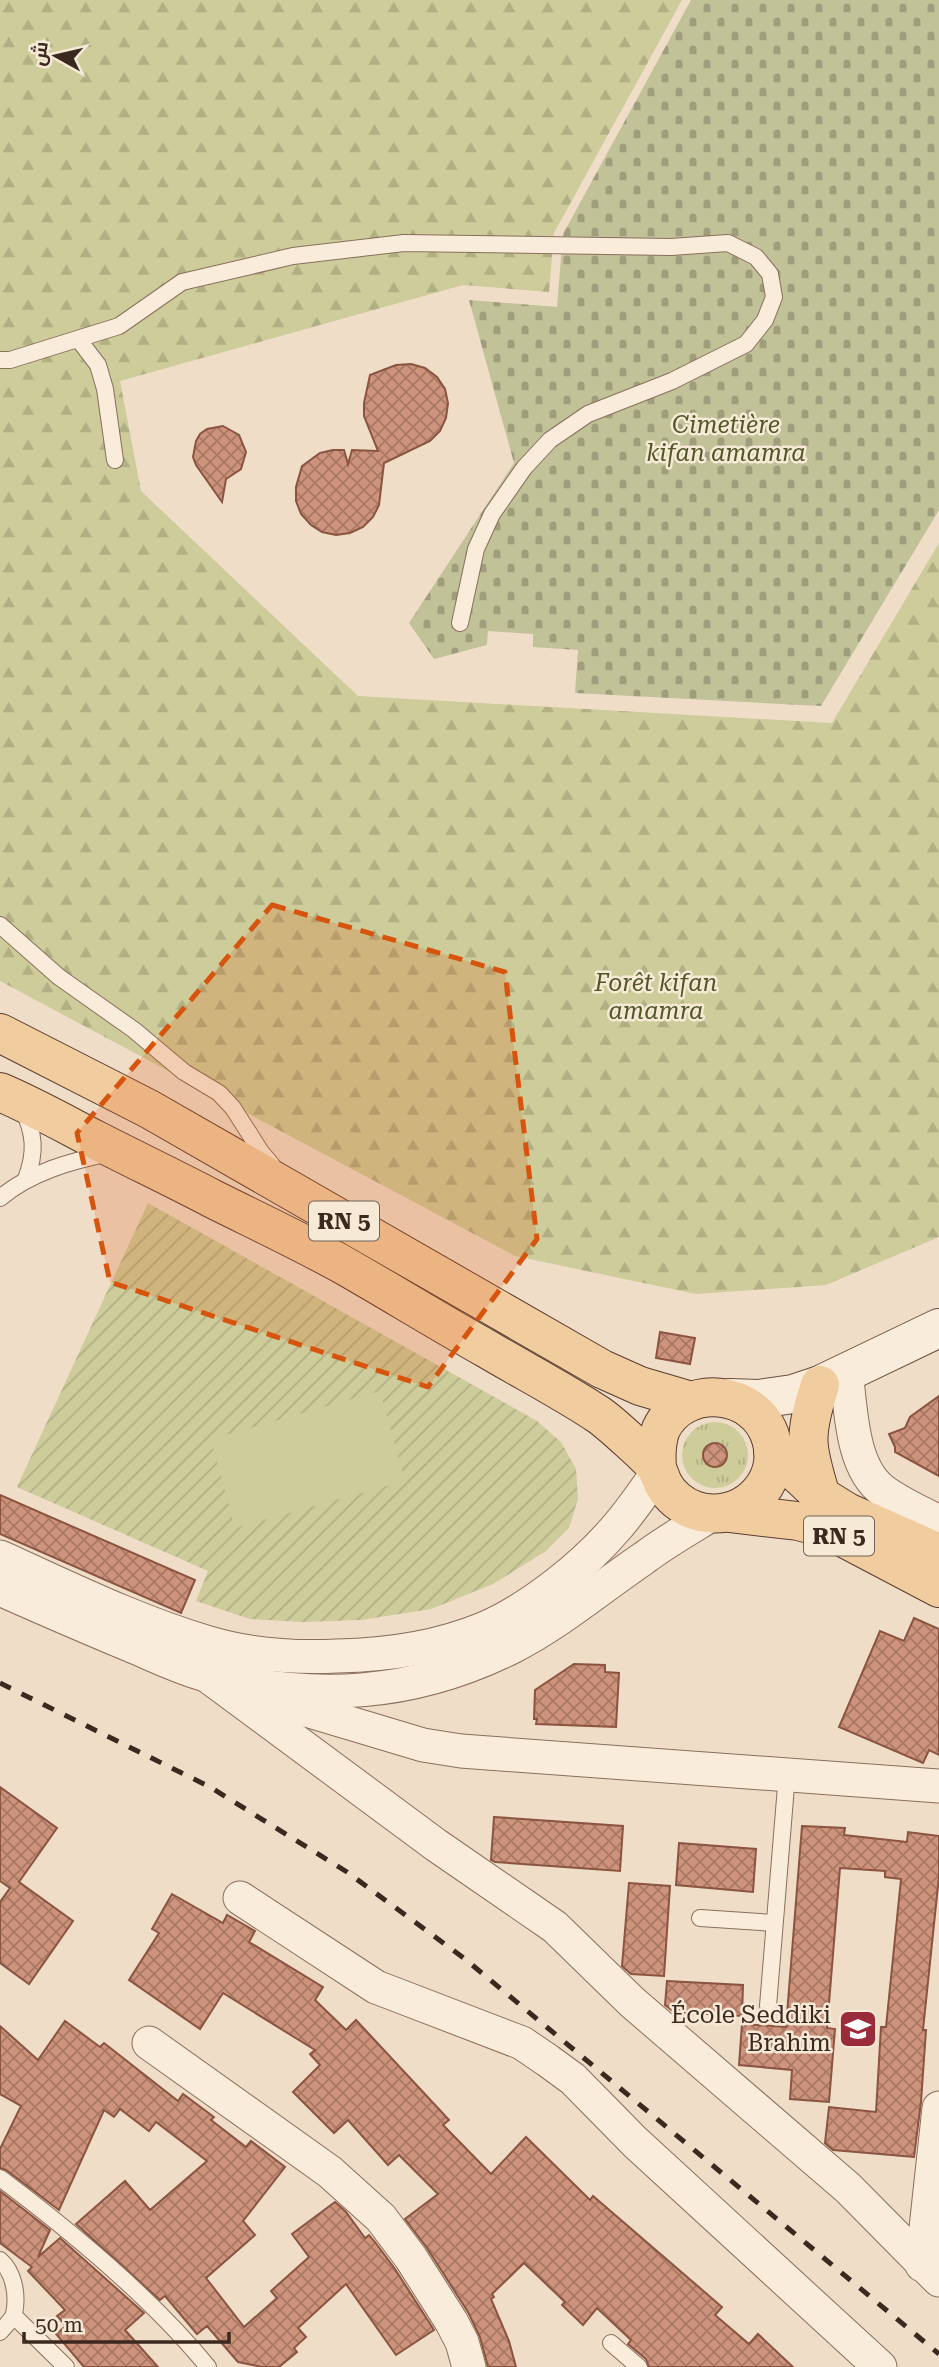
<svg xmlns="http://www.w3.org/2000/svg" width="939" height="2367" font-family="'Roboto Serif',Cairo,serif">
<defs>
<pattern id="grass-tufts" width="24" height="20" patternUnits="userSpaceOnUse" patternTransform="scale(1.75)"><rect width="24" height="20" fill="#cdcc9a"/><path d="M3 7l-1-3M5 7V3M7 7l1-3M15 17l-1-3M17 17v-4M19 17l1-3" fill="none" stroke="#b1af84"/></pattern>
<pattern id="forest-firs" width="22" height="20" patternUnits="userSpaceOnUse" patternTransform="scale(1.75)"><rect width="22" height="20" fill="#cdcc9a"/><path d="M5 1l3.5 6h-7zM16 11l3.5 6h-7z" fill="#b1af84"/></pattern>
<pattern id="cemetery-stones" width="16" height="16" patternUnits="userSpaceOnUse" patternTransform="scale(1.75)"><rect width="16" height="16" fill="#c2c299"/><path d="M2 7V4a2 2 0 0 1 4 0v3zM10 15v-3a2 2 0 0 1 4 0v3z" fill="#9f9e7c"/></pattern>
<pattern id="garden-furrows" width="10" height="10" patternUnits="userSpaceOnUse" patternTransform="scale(1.75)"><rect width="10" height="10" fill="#cdcc9a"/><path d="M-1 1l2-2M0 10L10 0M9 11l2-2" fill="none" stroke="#b1af84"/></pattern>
<pattern id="building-cross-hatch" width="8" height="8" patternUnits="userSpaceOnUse" patternTransform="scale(1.75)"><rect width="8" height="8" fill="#cd937c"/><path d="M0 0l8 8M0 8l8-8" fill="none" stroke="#a87865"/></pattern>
</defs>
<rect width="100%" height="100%" fill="#efddc7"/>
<circle fill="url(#grass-tufts)" cx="715" cy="1455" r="33"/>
<polygon fill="url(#forest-firs)" points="0,0 682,0 554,233 549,292 463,285 120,381 141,491 358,696 832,723 939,543 939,1237 826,1285 696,1294 515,1256 0,981"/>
<polygon fill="url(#cemetery-stones)" points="691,0 939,0 939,510 821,706 575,693 578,650 533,647 533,634 488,631 487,645 434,659 409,623 514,463 469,300 557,307 563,234"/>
<polygon fill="url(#garden-furrows)" points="148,1203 537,1421 561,1442 576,1469 578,1499 569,1528 546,1551 493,1584 431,1609 361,1620 303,1622 250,1619 196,1601 208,1571 17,1487"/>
<polygon fill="#cdcc9a" points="380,1391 405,1481 235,1528 211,1439"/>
<g fill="url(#building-cross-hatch)" stroke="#8a5441" stroke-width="2">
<polygon points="411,364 425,368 437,377 445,389 448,403 446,418 440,431 430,441 384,463 379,505 373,517 363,527 350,533 336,535 322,532 311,525 301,514 296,501 296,487 302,466 320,453 333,450 344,450 348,464 352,450 378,451 364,416 364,403 370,375 396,365"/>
<polygon points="223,426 239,435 246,452 241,469 226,479 222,502 196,465 193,457 196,441 200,434 207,429"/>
<polygon points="660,1332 695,1338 690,1364 656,1358"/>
<polygon points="939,1396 939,1476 895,1452 895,1447 889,1434 905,1428 910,1417"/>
<circle cx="715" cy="1455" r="12"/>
<polygon points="0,1495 195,1580 181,1613 0,1534"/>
<polygon points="914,1618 939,1629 939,1755 929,1750 923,1763 839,1727 880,1631 904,1641"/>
<polygon points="574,1664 605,1665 605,1672 619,1673 616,1727 536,1724 537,1719 534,1719 535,1690"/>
<polygon points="0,1787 57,1828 19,1882 73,1921 29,1984 0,1963 0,1902 10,1888 0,1881"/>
<polygon points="494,1817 623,1826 620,1871 495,1862 491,1860"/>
<polygon points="802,1826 845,1828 844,1835 907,1842 908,1832 939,1836 939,1876 923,2030 926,2030 921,2102 914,2157 833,2150 825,2143 829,2107 876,2112 881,2027 886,2027 901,1879 885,1877 885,1871 840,1868 827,2028 835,2029 829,2102 790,2099 792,2070 739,2065 742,2024 786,2027"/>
<polygon points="679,1843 756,1849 753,1892 676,1885"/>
<polygon points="629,1883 670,1886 664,1976 631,1974 622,1966"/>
<polygon points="172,1894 223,1923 227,1915 255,1931 249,1942 323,1987 315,2000 346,2030 356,2020 449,2120 443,2125 491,2174 526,2137 590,2200 593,2196 722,2307 715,2315 749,2344 758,2334 793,2367 649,2367 646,2359 628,2344 631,2340 597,2308 583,2325 562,2305 565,2302 524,2263 492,2294 494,2297 491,2299 509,2341 516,2367 488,2367 480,2337 468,2312 427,2248 405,2219 438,2194 399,2155 388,2165 348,2120 334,2133 293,2092 320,2065 310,2054 315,2050 223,1993 200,2029 129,1980 159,1933 152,1929"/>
<polygon points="667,1981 743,1985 742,2016 674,2012 665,2005"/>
<polygon points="65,2021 100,2047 104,2043 178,2101 183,2094 214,2117 211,2120 246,2147 251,2141 285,2167 243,2221 255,2235 206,2278 244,2327 277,2298 271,2291 309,2257 292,2234 335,2202 346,2212 365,2238 369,2235 375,2242 395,2269 434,2330 396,2355 346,2284 298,2328 306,2337 294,2348 297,2352 279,2367 262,2367 238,2362 207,2326 197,2334 165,2296 160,2300 76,2224 125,2181 150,2210 207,2161 156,2122 149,2131 120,2109 114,2117 104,2110 59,2210 6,2170 0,2168 0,2149 21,2106 0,2094 0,2026 38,2060"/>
<polygon points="0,2191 50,2230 38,2257 60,2238 144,2313 125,2330 158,2367 84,2367 56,2334 66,2326 57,2316 65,2310 28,2271 32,2267 0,2243"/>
</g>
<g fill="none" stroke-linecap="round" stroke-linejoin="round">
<g stroke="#8b6e5c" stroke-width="18">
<g id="lane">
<polyline points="79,340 98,365 105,389 115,460"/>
<polyline points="0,360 10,360 119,326 182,282 293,256 404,243 671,247 728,243 756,257 770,274 774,297 765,320 746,344 672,381 588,414 550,440 524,468 492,514 476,549 460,623"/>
<polyline points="0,925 59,977 134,1030 184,1072 219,1093 233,1108 261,1152 272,1165"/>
<path d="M22 1108C35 1133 36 1153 26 1179"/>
<path d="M0 1198C31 1172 71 1161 110 1153"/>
<polyline points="700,1918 774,1923"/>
<polyline points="768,2006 787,1774"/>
<path d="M0 2178C72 2232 151 2297 208 2367"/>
<path d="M0 2260C14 2272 18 2295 14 2314 12 2320 4 2327 0 2332"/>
<polyline points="14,2316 66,2367"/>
<polyline points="611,2343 639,2367"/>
</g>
</g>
<g stroke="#8b6e5c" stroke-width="35">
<g id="street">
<path d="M846 1372C851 1408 851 1466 882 1490 899 1503 920 1512 939 1522"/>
<path d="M0 1557C67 1587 135 1621 206 1642 248 1655 293 1658 337 1656 386 1655 437 1648 483 1629 530 1609 584 1566 617 1527 632 1510 645 1490 658 1472"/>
<path d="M0 1589C45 1609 91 1629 137 1648 159 1658 183 1669 206 1675 314 1702 412 1697 512 1647 559 1623 600 1588 644 1558 665 1542 688 1529 711 1515"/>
<polyline points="205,1674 436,1845 555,1927 632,2002 848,2188 939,2280"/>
<polyline points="276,1701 423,1745 461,1751 939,1786"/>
<polyline points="240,1898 376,1987 522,2043 547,2060 573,2079 635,2142 880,2367"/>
<polyline points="149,2043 330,2172 381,2218 411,2258 451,2321 462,2342 469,2367"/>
<polyline points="922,2265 939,2108"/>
</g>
</g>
<g stroke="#6d503f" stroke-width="40">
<polyline id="secondary" points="730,1398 759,1399 793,1394 820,1385 939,1328"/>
</g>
<g stroke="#593d30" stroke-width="40">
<g id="primary">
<polyline points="0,1033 149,1109 602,1369 640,1386 691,1401"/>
<path d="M0 1092C33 1106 65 1124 96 1140 135 1160 175 1179 213 1199 257 1221 302 1242 345 1266 392 1293 439 1322 487 1349 524 1371 563 1391 599 1415 609 1422 652 1460 657 1469 660 1474 661 1480 664 1485 670 1496 682 1506 694 1510 738 1526 785 1485 771 1439 757 1389 684 1382 661 1429 656 1442 656 1455 657 1468"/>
<path d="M820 1385C804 1435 805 1445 821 1496"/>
<polyline points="773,1451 821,1496 847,1512 939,1553"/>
<polyline points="729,1513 798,1521 825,1528 939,1588"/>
</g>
</g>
<use href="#lane" stroke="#f9ecda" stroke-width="16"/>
<use href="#street" stroke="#f9ecda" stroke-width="33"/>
<use href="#secondary" stroke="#f9ecda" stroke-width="38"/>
<use href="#primary" stroke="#f1cc9f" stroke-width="38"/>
<polyline stroke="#3b2920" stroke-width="5" stroke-dasharray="12 12" stroke-linecap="butt" points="0,1683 210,1787 347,1872 465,1959 939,2354"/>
</g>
<path fill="#d7540e" fill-opacity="0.2" stroke="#d7540e" stroke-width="5" stroke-dasharray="14 9" stroke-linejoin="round" d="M272 905 505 972 537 1239 428 1387 110 1282 77 1133Z"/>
<defs>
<g id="school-square" transform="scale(2.0125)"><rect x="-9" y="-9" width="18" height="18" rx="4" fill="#9a2b3b" stroke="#f6e9d6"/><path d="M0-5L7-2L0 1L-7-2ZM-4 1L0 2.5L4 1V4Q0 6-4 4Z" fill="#fff"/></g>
</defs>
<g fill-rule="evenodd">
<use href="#school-square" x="858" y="2029"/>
</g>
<g text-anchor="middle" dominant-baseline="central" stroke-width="5" stroke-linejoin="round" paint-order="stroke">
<g fill="#f6e9d6" stroke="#736357" stroke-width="2">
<rect x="309" y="1201.5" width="70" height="39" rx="5"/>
<rect x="804" y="1516.5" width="70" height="39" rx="5"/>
</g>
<g font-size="23" font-weight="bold" fill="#3b2920">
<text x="344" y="1221">RN 5</text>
<text x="839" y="1536">RN 5</text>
</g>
<g font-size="24" font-style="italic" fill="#525726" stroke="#f6e9d6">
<text x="726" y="425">Cimetière<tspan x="726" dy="28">kifan amamra</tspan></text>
<text x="656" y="983">Forêt kifan<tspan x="656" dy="28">amamra</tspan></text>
</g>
<g font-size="24" fill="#3b2920" stroke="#f6e9d6" text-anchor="end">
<text x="831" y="2015">École Seddiki<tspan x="831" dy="28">Brahim</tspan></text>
</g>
</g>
<g transform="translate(56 56) rotate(278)" stroke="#f6e9d6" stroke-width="5" paint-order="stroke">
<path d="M0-5L12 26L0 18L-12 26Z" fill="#3b2920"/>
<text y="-10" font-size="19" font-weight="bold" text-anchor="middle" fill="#3b2920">ش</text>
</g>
<path d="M24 2332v10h205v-10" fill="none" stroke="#3b2920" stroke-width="3.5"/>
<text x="35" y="2332" font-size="21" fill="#3b2920" stroke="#f6e9d6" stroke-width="5" paint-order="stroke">50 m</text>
</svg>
